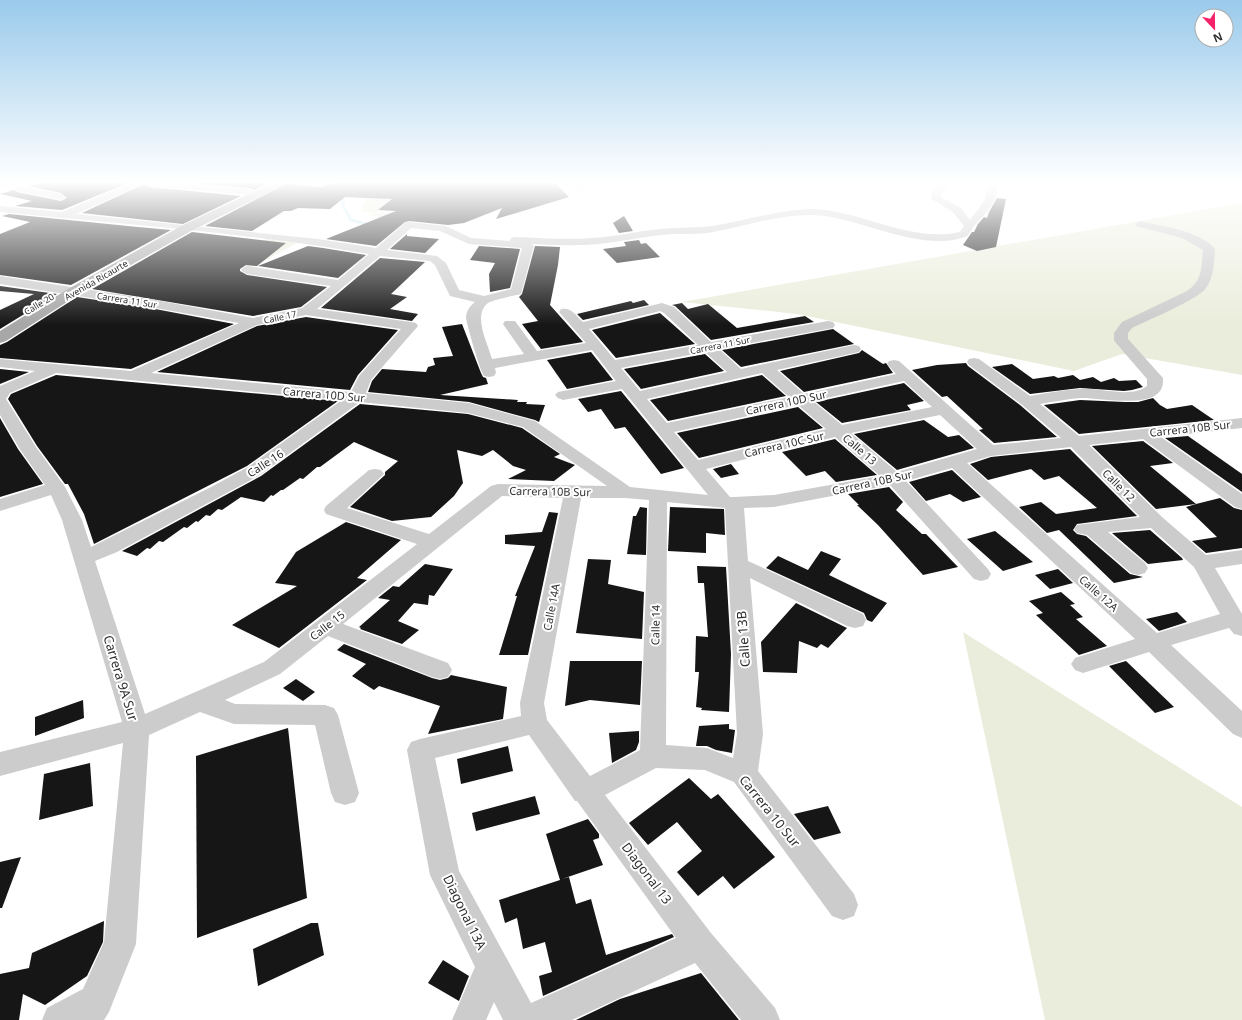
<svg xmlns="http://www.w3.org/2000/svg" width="1242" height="1020" font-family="'Noto Sans',sans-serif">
<rect width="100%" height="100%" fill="#fff"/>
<g fill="#eaeddb">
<path d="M384 183H402L397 185 405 187 376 213 396 214 425 204 409 224 370 215 374 213 362 211C367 196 368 189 384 183Z"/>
<polygon points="544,183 585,183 587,190 574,190 569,185 550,186"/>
<polygon points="1242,203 1242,375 1122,354 1074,371 797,314 682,302"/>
<polygon points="267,239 297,243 253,267 224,262"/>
<polygon points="963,632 1242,807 1242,1020 1045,1020"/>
</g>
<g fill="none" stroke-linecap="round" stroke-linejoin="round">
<polyline stroke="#c5eaef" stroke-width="3" points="343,192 343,206 351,220 370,225"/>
</g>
<g fill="#161616">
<polygon points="40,183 128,183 62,210 15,206 32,201 0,194 14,190 17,192 61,201 67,198 61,193 28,186"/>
<polygon points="189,183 268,183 254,190 250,188"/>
<polygon points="332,183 555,183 569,197 496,219 502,208 464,223 448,225 409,221 405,222 376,246 326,239 396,211 378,210 392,199 345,197 330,209 298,208 291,211 284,211 252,231 205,226 286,184 322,187"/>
<polygon points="144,184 150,187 241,196 183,224 82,213"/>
<polygon points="997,198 1006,199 996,247 977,251 963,245 972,232 974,232 978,224 984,217 987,218 989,212"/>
<polygon points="9,214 138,227 171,230 71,285 0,275 0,234 30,222 2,216"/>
<polygon points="624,216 633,231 619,233 613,223"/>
<polygon points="192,232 286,243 257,266 246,265 240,269 240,271 247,275 327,287 301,307 253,316 92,289"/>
<polygon points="407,234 407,236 439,239 425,253 390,249"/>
<polygon points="639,240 641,244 646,243 660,257 617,263 603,249 626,246 624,242"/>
<polygon points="308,246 323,248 366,255 338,278 258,266"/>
<polygon points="479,246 520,249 510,288 490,292 489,274 495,263 470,260"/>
<polygon points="535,246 560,247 558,265 550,305 583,342 541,349 522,324 538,321 519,297 522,294"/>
<polygon points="380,258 425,262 391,294 407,297 390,309 418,314 412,321 321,308"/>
<polygon points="0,286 57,294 0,329 0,310 34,294 0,291"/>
<polygon points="77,297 150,308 234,324 131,369 0,358 0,345 7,342"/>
<polygon points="644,300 649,305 583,320 577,314 631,301 633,303"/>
<polygon points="682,303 688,309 708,304 737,328 805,316 814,322 711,340 675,306 672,305"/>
<polygon points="660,313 695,344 616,358 592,330"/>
<polygon points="306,317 398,330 358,375 350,390 157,372 257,326"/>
<polygon points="462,324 481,373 483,377 486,378 488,384 440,395 518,400 517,402 527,402 526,404 545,405 539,422 535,420 469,402 368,392 372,381 382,369 426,372 428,367 435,365 433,358 453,356 442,327"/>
<polygon points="833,329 854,344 741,367 722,350"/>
<polygon points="862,350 883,364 886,363 893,373 804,392 780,371 859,353"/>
<polygon points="591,352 613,380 567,389 547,360"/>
<polygon points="705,354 724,371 641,389 624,369"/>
<polygon points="966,363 968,366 1020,405 1057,437 994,443 979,430 983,429 947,396 942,397 912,370 937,365"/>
<polygon points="1012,364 1033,379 1054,376 1058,378 1073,375 1080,380 1093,377 1101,382 1114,378 1119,381 1136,380 1143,387 1132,390 1124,391 1080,388 1030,394 992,367"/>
<polygon points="0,369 29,372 0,384"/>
<polygon points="56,375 338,401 247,466 94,544 84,514 68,484 65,484 37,446 8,399 11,394"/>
<polygon points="762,375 786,396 668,421 650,400"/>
<polygon points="904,383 924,401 907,405 911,410 842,423 816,402"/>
<polygon points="621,391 684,468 661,474 625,427 615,429 601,409 588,412 578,399"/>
<polygon points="1153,398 1160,405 1167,409 1192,405 1214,420 1079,434 1044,405 1080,400 1125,402 1138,402"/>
<polygon points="360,404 468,414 522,428 560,454 554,457 575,465 554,481 508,479 526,470 513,466 493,450 482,456 457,450 463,483 454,496 431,517 392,521 350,507 385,475 385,472 398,461 354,442 320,467 317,467 303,479 300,478 283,490 281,490 273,496 271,495 264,502 241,497 222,510 218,509 210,516 206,515 198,522 196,521 187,528 184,527 163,542 159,541 150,549 147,548 137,556 122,551 261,476"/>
<polygon points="798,407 823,428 699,458 677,433"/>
<polygon points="0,418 18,449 43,484 0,497"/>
<polygon points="924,420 948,437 959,435 974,448 897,470 854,434"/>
<polygon points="1188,436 1242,474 1242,492 1165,438"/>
<polygon points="835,439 877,475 836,482 825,471 806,476 782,452"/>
<polygon points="1143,441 1173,463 1150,466 1196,504 1220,498 1234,508 1242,510 1242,548 1206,553 1192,541 1217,537 1186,507 1196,504 1156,509 1092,446"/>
<polygon points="1070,449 1137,516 1077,524 1073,530 1077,534 1086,536 1130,574 1143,577 1114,583 1059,530 1047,533 1019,507 1041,502 1056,514 1097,508 1059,476 1044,480 1031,469 988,480 970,464 991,457"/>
<polygon points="731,464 739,474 721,478 713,469"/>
<polygon points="952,470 981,497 963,502 950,494 926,501 909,482"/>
<polygon points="889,487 903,502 896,510 922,534 926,534 958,567 923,575 878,525 857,505 859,505 848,494"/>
<polygon points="640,507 647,508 646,555 627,554 633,516 636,516"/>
<polygon points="670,507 724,509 725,535 706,533 706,553 668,551"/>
<polygon points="549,512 558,513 528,655 499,655 517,596 515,596 535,546 505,544 505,535 542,532"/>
<polygon points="346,522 401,540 357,578 367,580 279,648 232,625 297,586 275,583 296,552"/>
<polygon points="1150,530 1182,558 1183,560 1148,564 1112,533"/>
<polygon points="995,531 1033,562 1003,571 967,539"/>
<polygon points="821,551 841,559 829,575 887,603 872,622 867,620 864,613 766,568 778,556 808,570"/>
<polygon points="588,559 611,560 608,584 644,592 642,639 576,633"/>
<polygon points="425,564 453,569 434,596 429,595 428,605 414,603 398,621 419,630 402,644 360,629 361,628 359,627 390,600 378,598 393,586 399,587"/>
<polygon points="697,566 726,567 731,654 729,712 701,710 702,708 696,707 699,672 695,672 696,636 708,637 704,583 698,583"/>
<polygon points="1058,569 1073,583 1050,589 1035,575"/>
<polygon points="1061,592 1075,604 1070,605 1083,617 1076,619 1107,646 1079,655 1036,615 1043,613 1029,601"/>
<polygon points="796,603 847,628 828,648 821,644 817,648 799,641 797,673 763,672 761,642"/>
<polygon points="1177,612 1187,622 1159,631 1146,619"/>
<polygon points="344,644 432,678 440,680 448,678 451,675 507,687 503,719 428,734 440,706 379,686 374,690 352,676 366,664 337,650"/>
<polygon points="570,661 642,661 640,705 590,700 565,706"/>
<polygon points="1126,661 1174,707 1155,713 1109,666"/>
<polygon points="296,679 315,692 303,701 283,688"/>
<polygon points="83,700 84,718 35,736 35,717"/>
<polygon points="729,724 729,729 735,730 732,753 716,750 707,746 696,746 699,726"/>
<polygon points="288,728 307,898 197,938 196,756"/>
<polygon points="639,731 639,742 636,750 612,763 609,733"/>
<polygon points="508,746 513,771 461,784 457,759"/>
<polygon points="90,763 93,806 39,820 44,774"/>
<polygon points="689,778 711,799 718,794 775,857 734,889 723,876 698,896 677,872 702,851 677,822 648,845 629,823"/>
<polygon points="535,796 540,814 476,831 472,813"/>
<polygon points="828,806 841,833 814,840 794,814"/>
<polygon points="588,819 599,834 599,838 593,840 603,865 562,879 569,877 576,904 591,899 606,955 672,934 674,937 543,996 539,976 552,972 545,942 523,949 517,918 505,923 499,900 560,880 546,834"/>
<polygon points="21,857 2,908 0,908 0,862"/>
<polygon points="104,921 103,942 87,976 45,1005 23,994 19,1020 0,1020 0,974 29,968 32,953"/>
<polygon points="311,923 318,923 324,955 258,986 253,949"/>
<polygon points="443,960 469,976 459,1001 428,983"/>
<polygon points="701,973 739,1020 576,1020 620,999"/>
</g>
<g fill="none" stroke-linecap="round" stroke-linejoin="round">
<g fill="#ccc" fill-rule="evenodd">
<polygon points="0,183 14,183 12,185 0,188"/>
<path d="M131 183H143L141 185 76 214 318 239 376 248 405 223 409 222 446 226 471 238 510 241 511 238 515 237C540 238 566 240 591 238 614 237 637 231 660 229 677 227 695 228 712 226 746 221 779 209 814 209 862 211 910 243 960 232L964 226 953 212 933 200 931 198 932 192 941 183H950L942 193 941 197 961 208 970 220 984 201 989 183H997C999 203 984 214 972 229 970 232 969 236 965 237 919 253 860 217 814 215 779 214 746 226 713 232 696 235 678 233 661 235 640 237 620 242 599 244 577 246 554 245 532 244L534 246 521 294C513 296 495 299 488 303 472 315 488 344 492 359L524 354 503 324 505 321H515L537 351 586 343 559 312 561 309C572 307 576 316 583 322L662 303 674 307 711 342 828 321 833 322 835 325 833 328 719 349 741 369 854 345 859 346 861 349 859 352 777 370 804 394 896 374 887 364 889 361 894 360 899 361 993 445 1061 438 1021 404 969 365 967 362 969 359 974 358 979 359 1030 396C1047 393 1063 390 1080 389 1100 387 1131 399 1147 386V379L1116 343 1114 340V333L1122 322 1187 291C1203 280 1201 268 1203 250L1182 238 1136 226 1135 224 1140 221C1161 226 1201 231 1215 249 1214 262 1214 277 1206 288 1199 299 1146 321 1132 328L1128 333V339L1163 378C1163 381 1163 385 1162 387 1155 410 1098 397 1080 398 1067 399 1053 402 1040 404L1079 436 1242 418V428L1161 437 1242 494V509L1235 507 1143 439 1089 445 1162 517 1206 555 1242 550V564L1215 568 1242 614V636L1234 634 1229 628 1171 645 1242 711V738L1233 734 1149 652 1083 673 1075 670 1071 664 1075 658 1135 639 952 468 906 481 988 569 991 574 988 579 981 581 974 579 890 485 774 507 744 508 748 561 863 614 866 620 863 626 855 628 847 626 750 578 763 734 758 771 854 894 858 905 854 916 843 920 832 916 734 782 705 770 656 768 605 795 711 933 775 1008 780 1020H741L695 963 572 1020H503L494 1002 486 1020H452L475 967 430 875 407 750 411 742 420 739 521 716 520 703 563 498 502 496 343 624 448 663 452 670 448 677 440 679 432 677 328 636 280 674 225 700 235 704 325 705 334 708 338 715 359 793 355 802 345 805 335 802 331 793 315 725 234 724 200 712 149 735 136 944 109 1012 104 1020H42L47 1008 83 989 104 942 123 743 0 776V752L122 722 62 520 51 495 0 511V499L45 485 19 448 0 415V386L35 371 0 367V359L131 371 239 323 150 307 0 284V276L150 299 253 318 302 308 331 286 247 274 243 272 241 270 243 268 247 266 338 280 369 254C247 233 123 224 0 212V206L62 212ZM411 228 440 231 469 244 522 248 511 289 484 296 459 290 446 263 437 256 387 250ZM380 256 430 261 435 265 450 296 475 302C470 306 466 311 466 318 467 325 480 371 484 376L489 377 494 376 496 373 495 368 592 350 616 381 558 392 555 395 558 398 563 400 622 389 708 495 630 487 535 421 469 403 366 393 371 380 418 326 416 323 411 322 317 309ZM660 311 664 313 698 345 615 360 589 329ZM306 315 401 329 359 376 351 392 151 373 257 325ZM705 352 727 372 640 391 621 368ZM56 373 342 400 248 467 211 487 91 547 82 520 65 487 36 447 6 399 10 393ZM762 373 789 397 667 423 647 399ZM904 381 932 407 842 425 813 401ZM360 402 468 413 523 427 607 486 498 484 491 486 429 534 347 508 384 474 381 470 375 469 369 470 326 506 324 510 326 514 417 544 264 662 145 714 95 561 117 552 260 475ZM798 405 826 429 698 460 674 432ZM940 415 977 449 897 472 851 433ZM835 437 880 476 774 495 734 497H730L706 469ZM1071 447 1140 517 1077 525 1074 529 1077 533 1087 535 1131 573 1138 575 1145 573 1148 568 1145 563 1108 532 1151 528 1194 567 1220 614 1157 633 967 463 991 456ZM581 498H625L649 500 640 750 590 776 547 720 544 703ZM667 502 725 508 737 734 733 758 707 748 666 745ZM529 735 575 801H577L676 938 531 1003 459 871 435 758Z"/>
<polygon points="145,183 176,183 250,189 255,192 250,195 150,186"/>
<polygon points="20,186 61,194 66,197 61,200 17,191 15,189 17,187"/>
</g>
<polygon fill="#a7a7a7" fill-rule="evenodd" points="272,183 285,183 284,185 191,231 78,295 6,341 0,343 0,331 68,289 183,225"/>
</g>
<linearGradient id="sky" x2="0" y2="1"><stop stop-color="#9acaeb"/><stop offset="0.56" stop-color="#fff"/><stop offset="1" stop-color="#fff" stop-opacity="0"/></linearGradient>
<rect width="1242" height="325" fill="url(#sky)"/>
<g text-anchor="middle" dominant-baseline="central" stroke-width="4" stroke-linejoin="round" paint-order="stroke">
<g font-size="9" fill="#2f2f2f" stroke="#fff">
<text transform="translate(96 280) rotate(-30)">Avenida Ricaurte</text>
<text transform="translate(127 300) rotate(9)">Carrera 11 Sur</text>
<text transform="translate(39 304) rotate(-31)">Calle 20</text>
<text transform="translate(280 317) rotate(-12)">Calle 17</text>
<text transform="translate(720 345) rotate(-11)">Carrera 11 Sur</text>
</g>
<g font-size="11" fill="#2f2f2f" stroke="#fff">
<text transform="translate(324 394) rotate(5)">Carrera 10D Sur</text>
<text transform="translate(786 402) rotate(-12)">Carrera 10D Sur</text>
<text transform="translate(1190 428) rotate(-6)">Carrera 10B Sur</text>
<text transform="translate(784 444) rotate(-13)">Carrera 10C Sur</text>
<text transform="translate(860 449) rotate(41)">Calle 13</text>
<text transform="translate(265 463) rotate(-33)">Calle 16</text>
<text transform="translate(872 482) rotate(-12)">Carrera 10B Sur</text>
<text transform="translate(1119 485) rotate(45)">Calle 12</text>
<text transform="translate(550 491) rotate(1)">Carrera 10B Sur</text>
<text transform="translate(1099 593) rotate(42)">Calle 12A</text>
<text transform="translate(551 607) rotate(-79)">Calle 14A</text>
<text transform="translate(327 625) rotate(-38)">Calle 15</text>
<text transform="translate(655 625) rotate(-89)">Calle 14</text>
</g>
<g font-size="13" fill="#2f2f2f" stroke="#fff">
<text transform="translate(743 639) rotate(-94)">Calle 13B</text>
<text transform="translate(121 678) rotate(73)">Carrera 9A Sur</text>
<text transform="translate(770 811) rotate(51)">Carrera 10 Sur</text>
<text transform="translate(647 873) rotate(53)">Diagonal 13</text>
<text transform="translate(465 912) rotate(64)">Diagonal 13A</text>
</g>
</g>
<g transform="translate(1214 28) rotate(158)"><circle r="19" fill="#ffffff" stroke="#acacac"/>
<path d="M0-3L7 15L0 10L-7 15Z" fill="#f52169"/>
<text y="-6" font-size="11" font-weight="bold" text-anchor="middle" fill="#2f2f2f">N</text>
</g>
</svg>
